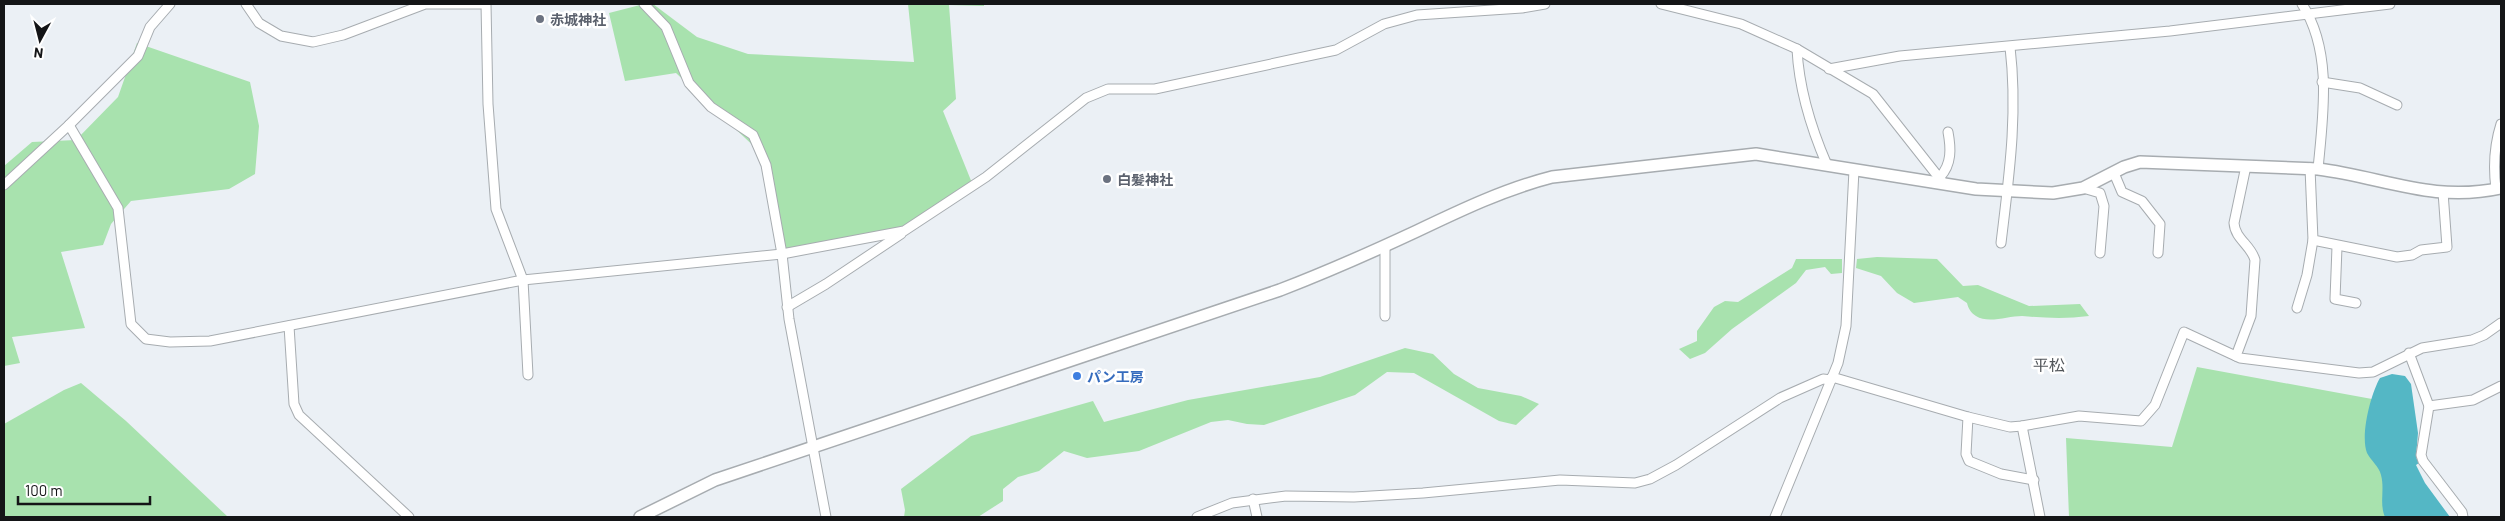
<svg xmlns="http://www.w3.org/2000/svg" width="2505" height="521" font-family="Barlow,'Noto Sans JP',sans-serif">
<rect width="100%" height="100%" fill="#ebf0f5"/>
<g fill="#a8e2ae">
<polygon points="644,4 653,4 697,37 748,54 914,62 908,4 984,4 984,6 949,5 956,99 943,111 972,183 903,228 783,250 761,153 676,73 625,81 609,13"/>
<polygon points="137,43 250,82 259,126 255,174 229,189 131,201 111,224 103,245 61,252 85,328 12,337 20,363 4,366 4,166 32,142 76,140 118,97"/>
<path d="M1877 257 1937 259 1963 286 1978 285 2029 306 2080 304 2089 316C2066 319 2045 318 2022 316 2008 316 1988 324 1976 316 1971 313 1968 308 1967 303L1958 297 1914 303 1897 293 1881 276 1856 268 1857 259Z"/>
<polygon points="1796,259 1842,259 1842,273 1831,274 1825,267 1806,270 1796,283 1732,329 1705,353 1690,359 1679,349 1697,341 1697,331 1714,307 1725,301 1738,302 1792,268"/>
<polygon points="1405,348 1433,354 1454,374 1478,388 1521,396 1539,404 1516,425 1499,421 1414,373 1387,372 1355,395 1264,425 1247,424 1228,420 1211,422 1139,451 1087,458 1064,451 1039,471 1018,477 1003,489 1003,501 978,517 904,517 905,510 901,489 971,436 1093,401 1104,422 1188,400 1320,377"/>
<polygon points="2197,367 2383,401 2420,517 2069,517 2066,438 2172,447"/>
<polygon points="81,383 126,421 228,517 4,517 4,424 64,390"/>
</g>
<path fill="#54b7c5" d="M2392 374 2405 376 2411 384 2418 433 2416 457 2419 463 2416 465 2425 483 2450 517H2385C2379 503 2385 490 2381 475 2379 466 2371 461 2367 453 2360 435 2371 393 2380 378Z"/>
<g fill="none" stroke-linecap="round" stroke-linejoin="round">
<g stroke="#a7acb0" stroke-width="11">
<g id="minor">
<polyline points="246,4 259,23 281,36 313,42 343,35 425,4 481,4"/>
<polyline points="486,4 488,104 496,209 523,280 528,375"/>
<polyline points="644,4 666,27 689,83 711,107 753,135 766,165 782,254 789,319 826,517"/>
<polyline points="1661,4 1741,24 1797,49 1873,94 1944,184"/>
<path d="M2302 4C2333 52 2323 115 2318 169"/>
<path d="M1797 49C1799 90 1811 128 1827 165"/>
<polyline points="1829,69 1900,56 2170,31 2390,4"/>
<polyline points="2322,82 2360,88 2397,105"/>
<polyline points="69,125 118,208 131,324 146,339 170,342 210,341 523,280 782,254 904,231 986,177 1086,98 1108,89 1155,89 1336,50 1384,24 1417,15 1522,8 1545,4"/>
<polyline points="2310,168 2313,240 2397,257 2412,255 2421,250 2447,247 2443,192"/>
<polyline points="2114,173 2122,192 2142,201 2160,224 2158,253"/>
<path d="M1940 177C1952 164 1951 148 1948 132"/>
<polyline points="4,185 69,125 138,56 150,27 170,4"/>
<polyline points="2083,188 2100,193 2104,206 2100,253"/>
<path d="M2496 189C2493 166 2494 146 2501 124"/>
<path d="M2001 243C2009 176 2018 115 2010 47"/>
<polyline points="2337,247 2335,299 2356,303"/>
<polyline points="787,307 826,284 901,234"/>
<polyline points="2297,308 2307,275 2313,240"/>
<polyline points="1385,316 1385,246"/>
<polyline points="289,326 294,404 299,415 409,517"/>
<polyline points="2409,353 2429,406 2473,400 2501,386"/>
<path d="M2236 356 2251 316 2255 260C2251 245 2235 239 2234 223L2246 166"/>
<polyline points="1832,377 1968,417 2010,427 2022,426 2079,416 2141,421 2155,405 2184,332 2240,358 2359,373 2373,372 2422,348 2472,340 2484,335 2501,323"/>
<polyline points="2429,406 2421,455 2423,461 2462,512 2463,517"/>
<polyline points="1968,417 1966,454 1969,461 2001,474 2034,480"/>
<polyline points="2022,426 2040,517"/>
<polyline points="1253,499 1257,517"/>
<polyline points="1197,517 1232,503 1286,496 1354,497 1423,493 1560,480 1635,483 1650,479 1676,465 1780,398 1823,379 1831,380"/>
<polyline points="1775,517 1838,363 1846,326 1854,170"/>
</g>
</g>
<g stroke="#a7acb0" stroke-width="14">
<path id="tertiary" d="M640 517 715 480 1280 290C1327 272 1372 252 1417 231 1461 210 1505 189 1552 177L1756 154 1976 189 2053 193 2083 188 2124 167 2140 162 2318 169C2383 177 2432 203 2501 188"/>
</g>
<use href="#minor" stroke="#fff" stroke-width="9"/>
<use href="#tertiary" stroke="#fff" stroke-width="11"/>
</g>
<g fill="#6b7280" stroke="#fff" stroke-width="2">
<circle cx="540" cy="19" r="5"/>
<circle cx="1107" cy="179" r="5"/>
</g>
<circle fill="#3f7fe0" stroke="#fff" stroke-width="2" cx="1077" cy="376" r="5"/>
<g text-anchor="middle" dominant-baseline="central" stroke-width="5" stroke-linejoin="round" paint-order="stroke">
<g font-size="14" font-weight="bold" fill="#5b616d" stroke="#fff" text-anchor="start">
<text x="550" y="19">赤城神社</text>
<text x="1117" y="179">白髪神社</text>
</g>
<g font-size="14" font-weight="bold" fill="#366cbe" stroke="#fff" text-anchor="start">
<text x="1087" y="376">パン工房</text>
</g>
<g font-size="16" fill="#505458" stroke="#fff">
<text x="2049" y="364">平松</text>
</g>
</g>
<rect width="2505" height="521" fill="none" stroke="#141517" stroke-width="10"/>
<g transform="translate(40 40) rotate(187)" stroke="#ffffff" stroke-width="4" paint-order="stroke">
<path d="M0-4L9 19L0 12L-9 19Z" fill="#141517"/>
<text y="-8" font-size="14" font-weight="bold" text-anchor="middle" fill="#141517">N</text>
</g>
<path d="M18 496v8h132v-8" fill="none" stroke="#141517" stroke-width="2.5"/>
<text x="25" y="496" font-size="15" fill="#141517" stroke="#ffffff" stroke-width="4" paint-order="stroke">100 m</text>
</svg>
